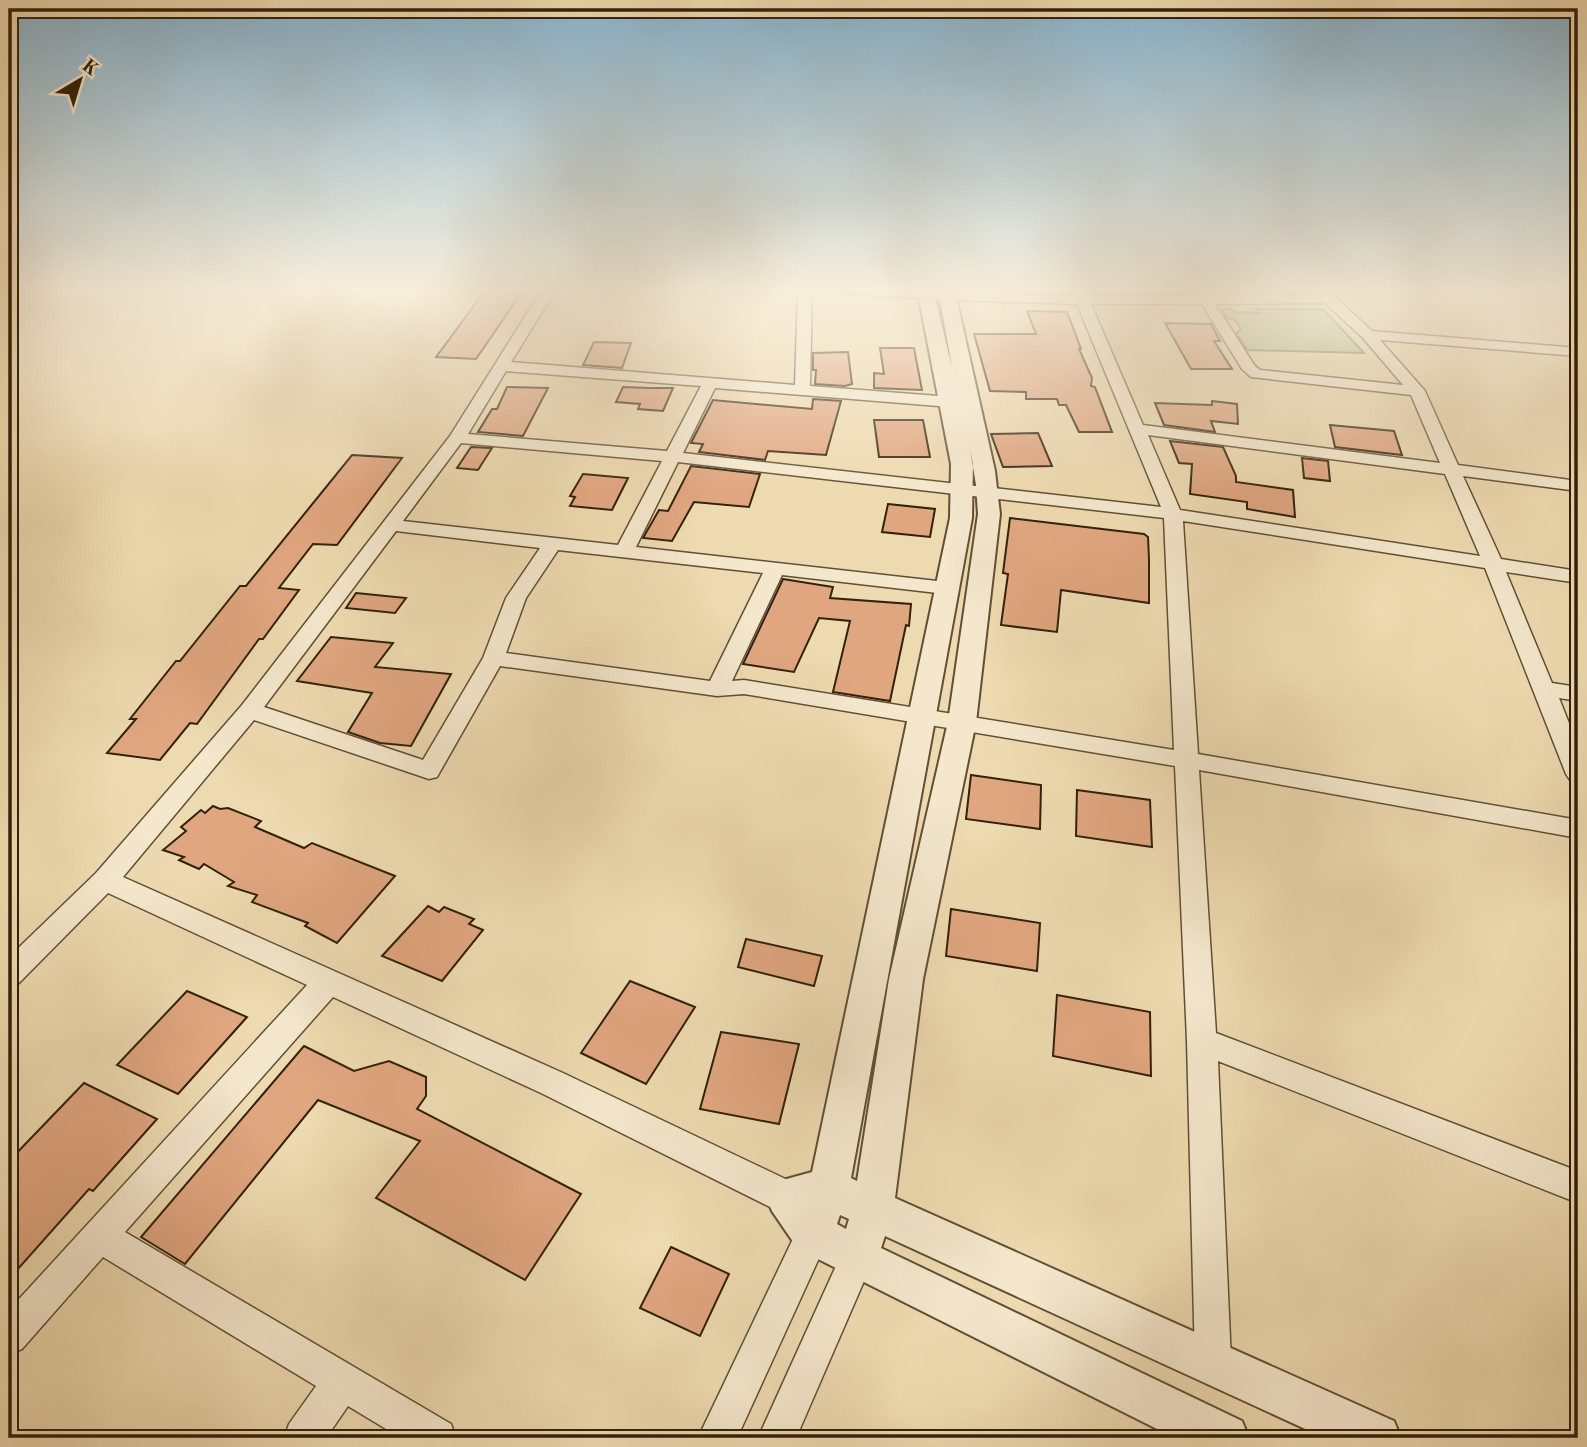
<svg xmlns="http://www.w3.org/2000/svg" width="1587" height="1447" font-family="'Old Standard TT',serif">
<rect width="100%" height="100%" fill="#eedab0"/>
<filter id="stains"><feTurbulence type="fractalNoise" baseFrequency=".00286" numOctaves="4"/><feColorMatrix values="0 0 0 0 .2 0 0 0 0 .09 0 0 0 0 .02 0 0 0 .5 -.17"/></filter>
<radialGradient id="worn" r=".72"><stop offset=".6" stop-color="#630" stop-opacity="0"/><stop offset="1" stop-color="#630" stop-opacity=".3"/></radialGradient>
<polygon fill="#b4c18f" stroke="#73714e" stroke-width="2" points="1226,308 1237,312 1260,313 1256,309 1323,309 1364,353 1247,350 1236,333 1241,329 1233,318 1227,320 1222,310"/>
<g fill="#e0a680" stroke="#32210c" stroke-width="2">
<polygon points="487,288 525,288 476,359 436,357"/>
<polygon points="1027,311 1067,312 1081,349 1079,349 1092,378 1091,386 1095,387 1112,432 1079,432 1066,405 1059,405 1057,399 1026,399 1026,392 990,391 974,334 1036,334"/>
<polygon points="1165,323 1211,324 1220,341 1214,341 1232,369 1191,369"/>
<polygon points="594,342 631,343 622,368 583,365"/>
<polygon points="880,348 914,348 922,390 874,388 874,373 884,374"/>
<polygon points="848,352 852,384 845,386 815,384 816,370 813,370 813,353"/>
<polygon points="507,387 548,388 523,436 478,432 492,409 497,409"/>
<polygon points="623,387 649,388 673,388 663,411 638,409 640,404 616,402"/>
<polygon points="813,399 841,401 826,455 768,451 765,460 699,452 703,444 691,443 713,400 812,409"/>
<polygon points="1212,401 1237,404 1238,424 1211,421 1215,432 1164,425 1155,403 1212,405"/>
<polygon points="874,420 923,420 930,457 879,457"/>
<polygon points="1330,425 1394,431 1402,455 1335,447"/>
<polygon points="1038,433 1052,466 1003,467 991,434"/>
<polygon points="1170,441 1223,447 1236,476 1236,482 1293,490 1295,517 1247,509 1247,502 1190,494 1192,464 1179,463"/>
<polygon points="471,447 492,448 478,470 457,468"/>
<polygon points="352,455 402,458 337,545 313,544 279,588 299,590 263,639 259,639 197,724 190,723 160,760 107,753 136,719 130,719 176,661 180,661 240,586 246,586"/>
<polygon points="1302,458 1328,461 1330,481 1304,478"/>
<polygon points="691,466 760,474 749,507 694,502 672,541 643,538 659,510 668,511"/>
<polygon points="583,474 628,478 612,510 570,506 575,497 570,496"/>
<polygon points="888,504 935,509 930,537 882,532"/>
<polygon points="1010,518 1144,534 1148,537 1149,560 1149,603 1061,590 1057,632 1001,625 1008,574 1003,573"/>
<polygon points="783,579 833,587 830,598 911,604 909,626 906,625 890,701 833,692 850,621 819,618 794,672 743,664"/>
<polygon points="356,593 406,598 395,613 346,608"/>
<polygon points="331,637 393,643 375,667 451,674 411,746 380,743 348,732 372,693 297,681"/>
<polygon points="971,775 1041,785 1040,829 966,819"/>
<polygon points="1077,790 1150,800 1152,847 1076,836"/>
<polygon points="213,806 220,809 228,808 261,821 255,827 304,848 312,843 395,876 337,943 305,926 308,923 252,902 257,895 228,886 234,882 204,864 199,869 179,860 184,857 163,850 186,831 181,827 201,810 205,813"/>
<polygon points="428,906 439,912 444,907 474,919 469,924 483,930 442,981 382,956"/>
<polygon points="951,909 1040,923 1037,971 946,956"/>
<polygon points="746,939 822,956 814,986 738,967"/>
<polygon points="630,981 695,1007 646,1084 581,1053"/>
<polygon points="187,991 247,1017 178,1094 117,1065"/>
<polygon points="1057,995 1150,1012 1151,1076 1053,1056"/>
<polygon points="721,1032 799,1044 779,1124 700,1109"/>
<polygon points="304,1046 354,1071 389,1061 426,1077 426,1096 417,1109 581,1194 525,1280 376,1198 420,1141 318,1100 185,1264 141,1237"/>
<polygon points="84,1083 157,1119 93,1191 89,1189 9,1279 9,1161"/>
<polygon points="671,1247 729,1274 700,1336 640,1308"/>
</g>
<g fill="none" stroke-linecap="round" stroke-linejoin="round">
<g stroke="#614f35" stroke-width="3">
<g id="minor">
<path d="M543 288H557L511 362 795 385 798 288H812L810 386 951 397 959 402 951 407 715 388 683 453 1161 507 1077 304 951 300 826 292 819 288 1074 296 1070 288H1084L1087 296 1317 295 1310 288H1325L1372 331 1578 348V356L1380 340 1425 391 1458 465 1578 481V491L1463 476 1501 559 1578 571V583L1506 572 1552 683 1578 687V701L1559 698 1578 746V782L1570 780 1566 774 1485 568 1183 521 1198 754 1578 820V838L1199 770 1216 1033 1578 1171V1203L1218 1061 1231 1362 1226 1375 1213 1380 1200 1375 1195 1362 1187 1041 1175 766 744 694 717 696 500 666 437 777 429 779 254 720 123 877 563 1073 798 1185 803 1197 798 1209 786 1213 774 1209 541 1093 333 997 125 1232 451 1424 456 1438H401L348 1406 326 1438H284L289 1424 316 1386 103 1257 22 1349 9 1354V1310L307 985 108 893 19 983 9 987V957L96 873 242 705 450 436ZM1325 303 1363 338 1403 385 1260 370 1255 366 1215 304ZM1091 304H1202L1242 369 1251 377 1411 395 1440 463 1143 425ZM506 371 701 386 667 451 468 434ZM1148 435 1445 474 1480 556 1180 510ZM461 443 662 461 618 545 403 521ZM678 462 1164 518 1174 750 744 680 732 681 782 575 946 594 953 592 956 588 953 584 946 582 636 547ZM396 531 540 548 506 598 483 658 423 760 264 707ZM558 550 763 573 710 681 506 653 526 598Z"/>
<polygon points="813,1217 825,1222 830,1234 737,1438 698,1438 801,1222"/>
<polygon points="857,1241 869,1246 874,1258 796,1438 758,1438 845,1246"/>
</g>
</g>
<g stroke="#614f35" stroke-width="4">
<path id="tertiary" d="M917 288H933L952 368 938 288H954L995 471 1000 514 976 722 923 979 895 1198 1394 1421 1401 1438H1325L885 1236 881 1248 1242 1421 1249 1438H1175L798 1249 772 1211 766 1197 772 1183 812 1172 950 518 951 464ZM970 449 976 485 978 514 948 722 889 979 857 1181 851 1178 972 518 973 464ZM840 1215 849 1219 846 1229 837 1224Z"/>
</g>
<use href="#minor" fill="#f4e7cc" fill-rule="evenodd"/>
<use href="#tertiary" fill="#f4e7cc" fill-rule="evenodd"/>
</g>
<linearGradient id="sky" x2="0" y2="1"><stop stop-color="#89b6d2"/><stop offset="0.59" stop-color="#f7eedb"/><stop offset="1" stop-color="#f7eedb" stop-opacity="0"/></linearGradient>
<rect width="1587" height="491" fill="url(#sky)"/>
<rect width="1587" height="1447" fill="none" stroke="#eedab0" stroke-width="35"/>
<rect x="10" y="10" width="1566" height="1426" fill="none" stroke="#32210c" stroke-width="3.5"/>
<rect x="18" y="18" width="1552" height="1412" fill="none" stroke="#32210c" stroke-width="2"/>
<g transform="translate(80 80) rotate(38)" stroke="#f4e7cc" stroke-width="5" paint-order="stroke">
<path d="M0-5L12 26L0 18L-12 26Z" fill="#32210c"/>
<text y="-10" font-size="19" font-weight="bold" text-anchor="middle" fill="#32210c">K</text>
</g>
<rect width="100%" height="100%" filter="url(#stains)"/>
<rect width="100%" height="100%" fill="url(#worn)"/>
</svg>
